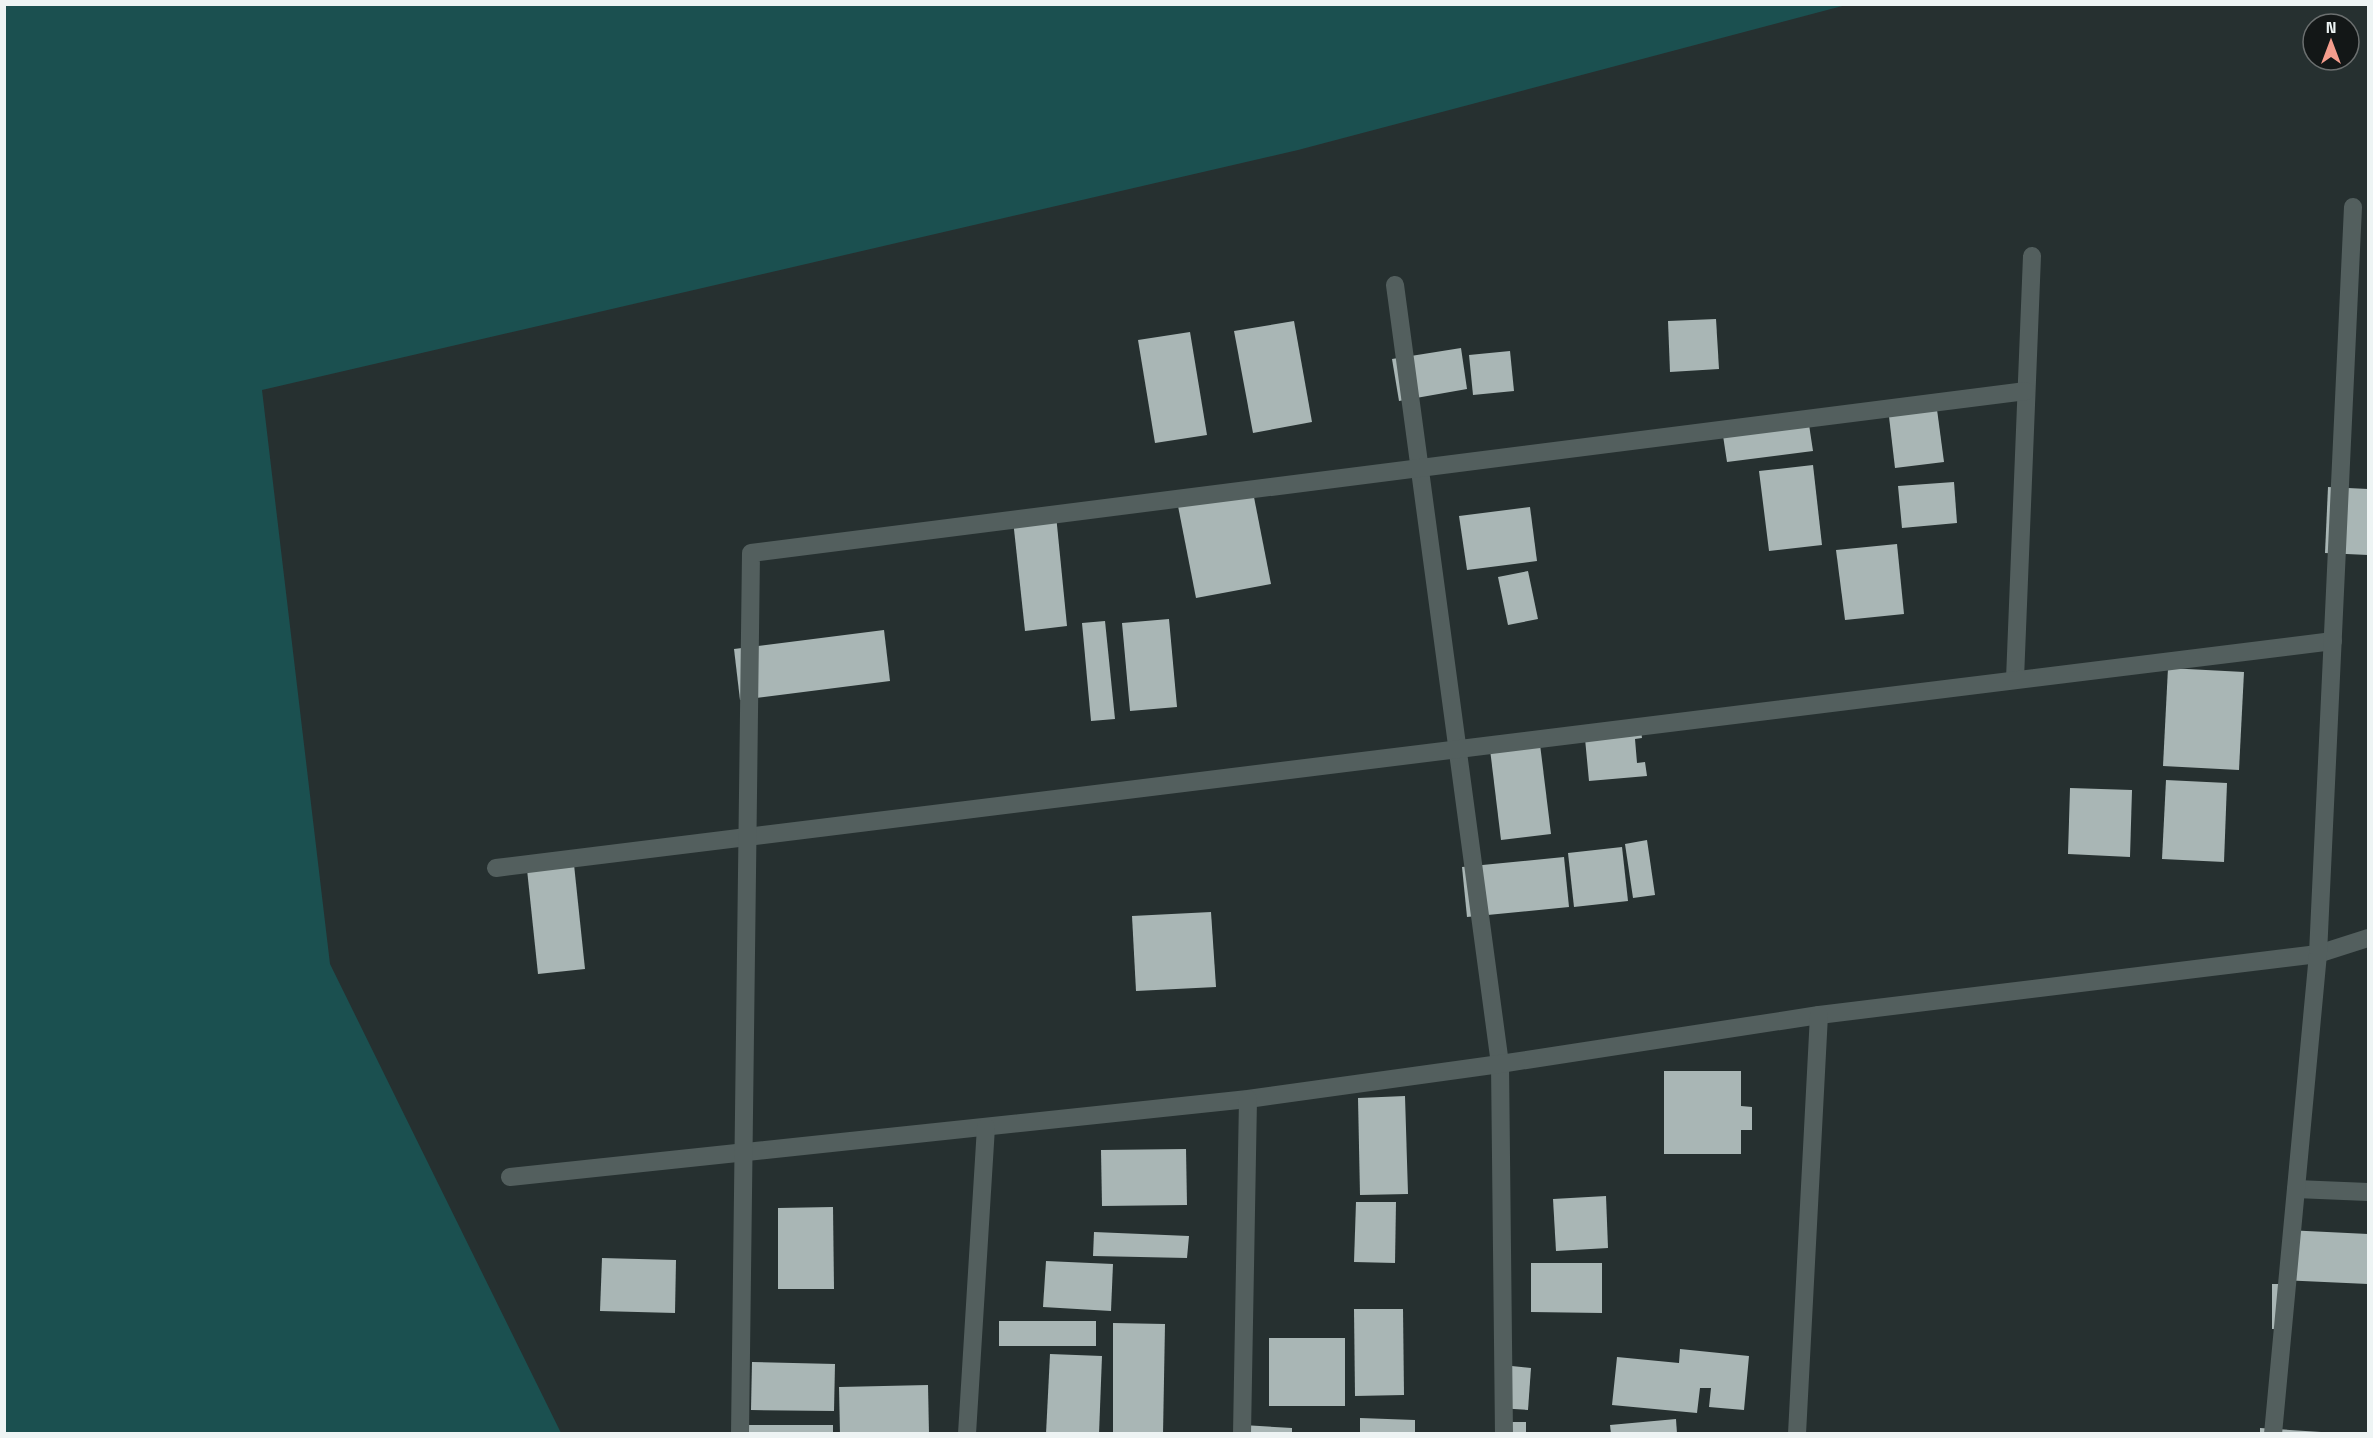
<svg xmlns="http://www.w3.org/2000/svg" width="2373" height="1438" font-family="'Space Grotesk',sans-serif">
<rect width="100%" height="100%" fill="#263030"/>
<polygon fill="#1b5050" points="5,4 1846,4 1846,5 1298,150 262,390 330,964 561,1433 5,1434"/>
<g fill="#a9b6b5">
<polygon points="1716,319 1719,369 1670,372 1668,321"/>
<polygon points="1294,321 1312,422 1253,433 1234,331"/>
<polygon points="1190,332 1207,435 1155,443 1138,340"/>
<polygon points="1461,348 1467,389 1399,401 1392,359"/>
<polygon points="1510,351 1514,391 1473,395 1469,355"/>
<polygon points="1936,402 1944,462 1895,468 1888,408"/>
<polygon points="1808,418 1813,451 1727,462 1722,429"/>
<polygon points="1813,465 1822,545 1769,551 1759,471"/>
<polygon points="1954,482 1957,523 1902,528 1898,486"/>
<polygon points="1252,487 1271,584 1196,598 1177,501"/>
<polygon points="2328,487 2368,489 2368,555 2325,553"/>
<polygon points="1530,507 1537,561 1467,570 1459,516"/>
<polygon points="1056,515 1067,626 1025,631 1013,520"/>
<polygon points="1897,544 1904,614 1845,620 1836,550"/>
<polygon points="1528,571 1538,619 1508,625 1498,577"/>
<polygon points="1169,619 1177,707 1130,711 1122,623"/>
<polygon points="1105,621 1115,719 1091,721 1082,623"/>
<polygon points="884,630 890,681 740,700 734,649"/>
<polygon points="2168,668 2244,672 2239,770 2163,766"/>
<polygon points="1640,723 1642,738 1635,739 1637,763 1645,762 1647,776 1589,781 1584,728"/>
<polygon points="1539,736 1551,834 1501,840 1489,741"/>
<polygon points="2166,780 2227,783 2224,862 2162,859"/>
<polygon points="2070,788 2132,790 2130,857 2068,854"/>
<polygon points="1647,840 1655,895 1633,898 1625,844"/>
<polygon points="1622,847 1628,901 1574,907 1568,853"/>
<polygon points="573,855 585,969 538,974 526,860"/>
<polygon points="1564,857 1569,907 1467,917 1462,867"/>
<polygon points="1211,912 1216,987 1136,991 1132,916"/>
<polygon points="1664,1071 1741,1071 1741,1106 1752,1107 1752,1130 1741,1130 1741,1154 1664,1154"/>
<polygon points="1405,1096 1408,1194 1360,1195 1358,1098"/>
<polygon points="1186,1149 1187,1205 1102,1206 1101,1150"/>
<polygon points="1606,1196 1608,1248 1556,1251 1553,1199"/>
<polygon points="1356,1202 1396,1202 1395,1263 1354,1262"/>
<polygon points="833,1207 834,1289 778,1289 778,1208"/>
<polygon points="2285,1230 2368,1234 2368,1284 2282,1280"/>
<polygon points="1094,1232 1189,1236 1187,1258 1093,1256"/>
<polygon points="602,1258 676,1260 675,1313 600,1311"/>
<polygon points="1046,1261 1113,1264 1111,1311 1043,1307"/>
<polygon points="1531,1263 1602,1263 1602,1313 1531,1312"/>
<rect x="2272" y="1284" width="19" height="45"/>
<polygon points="1354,1309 1403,1309 1404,1395 1355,1396"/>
<rect x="999" y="1321" width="97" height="25"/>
<polygon points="1113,1323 1165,1324 1163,1434 1113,1434"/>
<rect x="1269" y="1338" width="76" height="68"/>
<polygon points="1680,1349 1749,1356 1744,1410 1709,1407 1711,1388 1700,1388 1697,1413 1612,1405 1617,1357 1679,1363"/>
<polygon points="1050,1354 1102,1356 1099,1434 1046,1434"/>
<polygon points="752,1362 835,1364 834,1411 751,1410"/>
<polygon points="1502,1365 1531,1368 1528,1410 1498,1408"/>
<polygon points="928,1385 929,1434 840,1434 839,1387"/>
<polygon points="1360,1418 1415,1420 1415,1434 1360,1434"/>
<polygon points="1676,1419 1677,1434 1611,1434 1610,1425"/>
<rect x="1500" y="1422" width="26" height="12"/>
<rect x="743" y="1425" width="90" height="9"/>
<polygon points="1243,1425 1292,1428 1292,1434 1243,1434"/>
<polygon points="2260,1428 2321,1432 2321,1434 2260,1434"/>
</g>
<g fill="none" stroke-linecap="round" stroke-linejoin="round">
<g stroke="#535f5e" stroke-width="18">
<polyline points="1395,285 1500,1064 1504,1434"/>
<polyline points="2015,679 2032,256"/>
<polyline points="496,868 2333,641"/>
<polyline points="510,1177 1248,1099 1500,1064 1819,1015 2318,954 2368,938"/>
<polyline points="2296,1189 2368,1192"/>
<polyline points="740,1434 751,553 2026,391"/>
<polyline points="967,1434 986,1127"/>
<polyline points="1242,1434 1248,1099"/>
<polyline points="1797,1434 1819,1015"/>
<polyline points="2273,1434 2318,954 2353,207"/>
</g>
</g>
<rect width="2373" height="1438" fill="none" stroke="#eef4f4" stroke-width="12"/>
<g transform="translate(2331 42)"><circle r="28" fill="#131717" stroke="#6b6f6f" stroke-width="1.5"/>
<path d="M0-4.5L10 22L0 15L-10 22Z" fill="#f59d8d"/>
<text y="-9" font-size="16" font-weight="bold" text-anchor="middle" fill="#eef4f4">N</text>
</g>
</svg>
